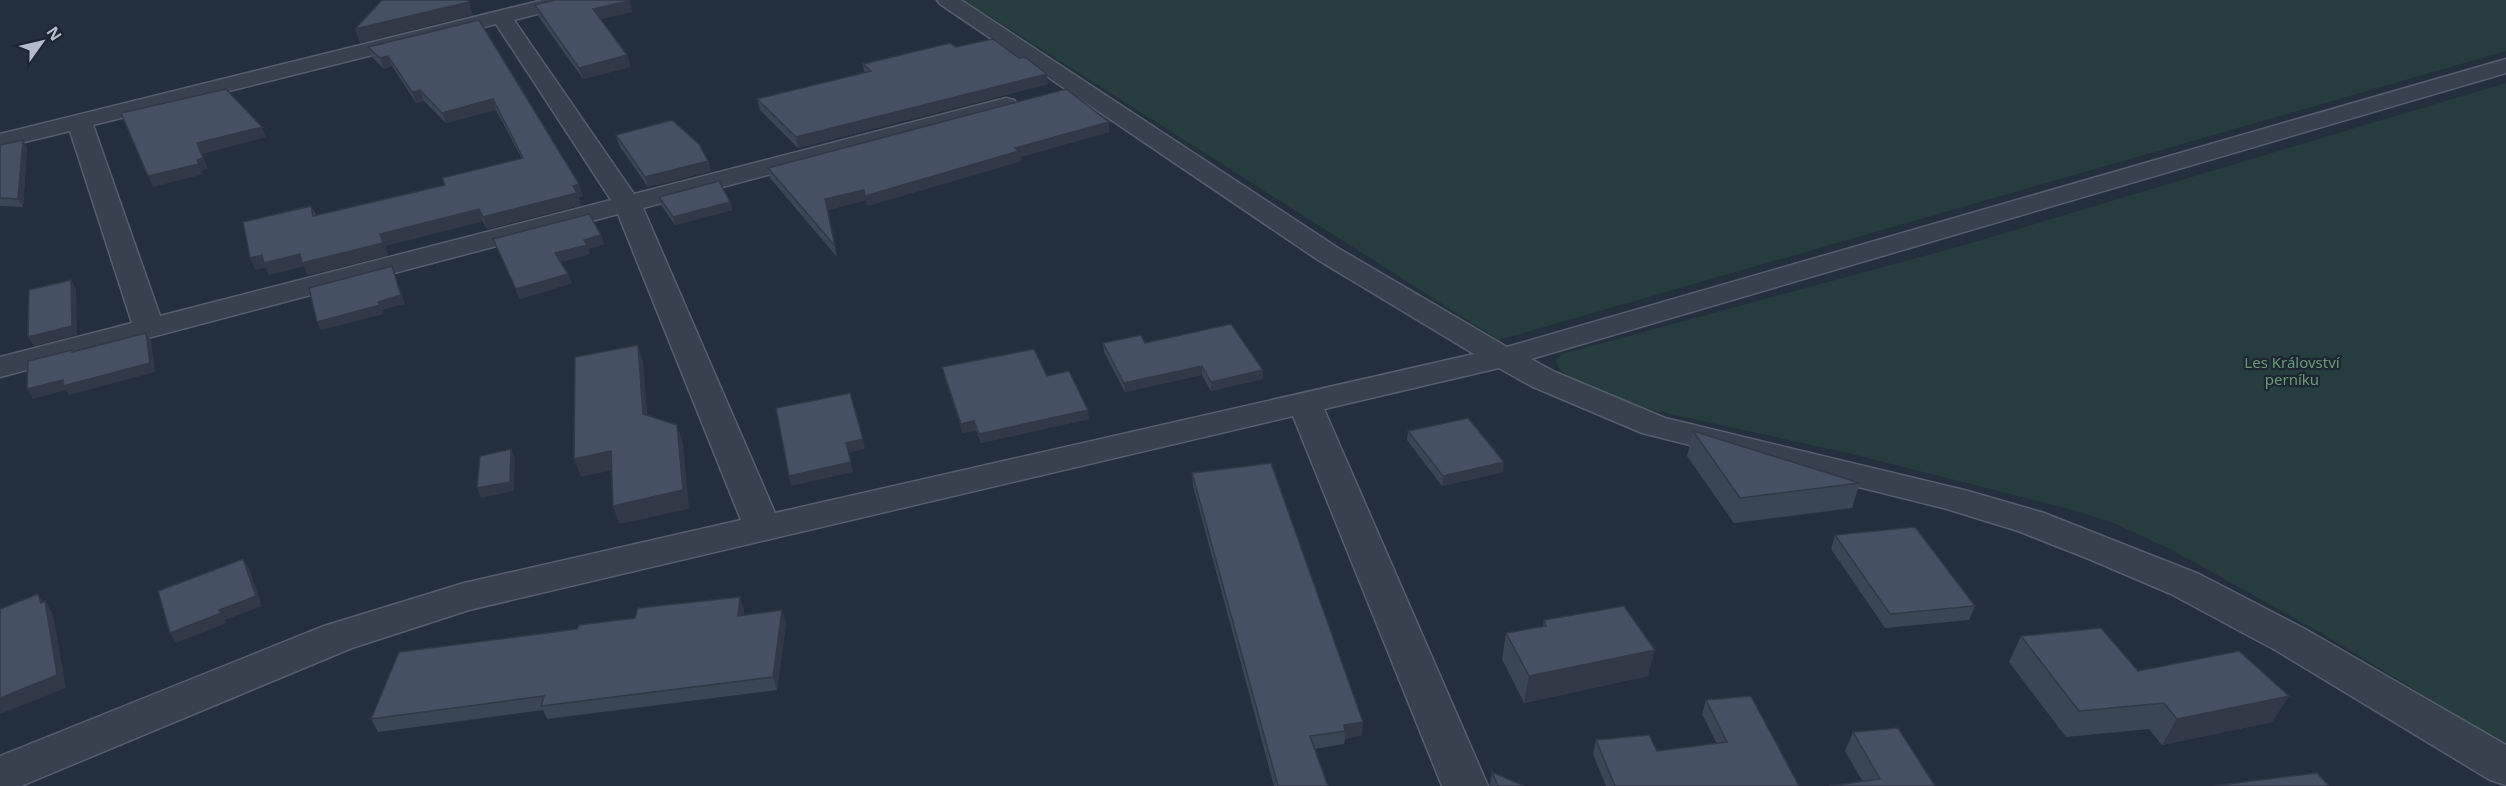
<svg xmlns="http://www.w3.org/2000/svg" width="2506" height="786" font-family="'Noto Sans',sans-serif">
<rect width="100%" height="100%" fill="#242f3e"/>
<g fill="#263c3f">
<polygon points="964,0 2506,0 2506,51 1499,340"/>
<polygon points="2506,83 2506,745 2323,634 2170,549 2111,522 2066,508 1848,453 1634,406 1573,379 1558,368 1556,360 1562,354 1961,246"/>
</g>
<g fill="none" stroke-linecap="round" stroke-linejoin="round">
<g stroke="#565f6c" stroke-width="3">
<path id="minor" d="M543 0H578L575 4 514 20 634 194 1006 98 1014 100 1018 105 1014 110 643 208 775 513 1474 354 1318 260 940 4 937 0H961L1338 248 1507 347 2506 59V73L1531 359 1555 372 1665 418 1968 491 2044 513 2115 541 2199 574 2305 629 2506 745V785L2490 780 2277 651 2171 594 2089 559 2018 531 1947 509 1642 433 1531 386 1499 368 1324 409 1488 786H1442L1293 416 469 610 352 648 21 786H0V756L324 626 464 583 741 520 618 214 0 377V357L132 323 70 131 0 148V134ZM496 24 611 200 160 316 93 125Z"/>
</g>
<use href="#minor" fill="#38414e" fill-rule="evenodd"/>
</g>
<g fill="#3b4654">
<polygon points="629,1 632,12 600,19 627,55 630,67 583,79 538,16 535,5"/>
<polygon points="479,20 583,196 578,197 581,205 487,229 483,221 385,246 388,255 308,275 304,266 269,275 266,267 255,270 311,206 316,215 444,185 442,178 522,159 496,110 446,123 424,101 416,103 392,66 384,69 372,57 368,47"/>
<polygon points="956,47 1019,58 1048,84 798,148 760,110 757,99 864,73 863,64"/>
<polygon points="1109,132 1020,157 1021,161 867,206 866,200 828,210 837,257 770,178 768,168"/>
<polygon points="616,135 708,161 711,171 648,187 619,145"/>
<polygon points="23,140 27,148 23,207 0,206 0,145"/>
<polygon points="659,197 730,202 732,210 675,225 661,205"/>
<polygon points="601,235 604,244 588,249 590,254 561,262 572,283 520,299 493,239"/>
<polygon points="1103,343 1145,343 1263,379 1211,391 1202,375 1125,392 1104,352"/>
<polygon points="942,367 1047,376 1089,419 981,443 976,430 963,433 944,376"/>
<polygon points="1408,431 1503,472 1442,486 1407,440"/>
<polygon points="1693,431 1860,483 1852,508 1734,523 1687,456"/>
<polygon points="1192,473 1362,735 1345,739 1344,744 1314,749 1328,786 1274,786 1193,486"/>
<polygon points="1835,535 1975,606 1969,620 1885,628 1831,549"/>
<polygon points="744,609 743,615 786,623 777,690 547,719 543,710 378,732 371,719"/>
<polygon points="1544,620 1648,676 1524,703 1502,659 1506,633 1543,626"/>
<polygon points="2021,636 2138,671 2289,696 2272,722 2162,745 2149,729 2066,737 2009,662"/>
<polygon points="1706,700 1799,786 1606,786 1593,754 1596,740 1657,751 1717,744 1702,714"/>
<polygon points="1853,732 1935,786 1863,782 1845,751"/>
<polygon points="1492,772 1524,786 1490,786"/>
</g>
<g fill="#303945">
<polygon points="629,1 632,12 596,20 593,9"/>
<polygon points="469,2 473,15 360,43 355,29"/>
<polygon points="627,55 630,67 583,79 579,68"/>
<polygon points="388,56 392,66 384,69 380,58"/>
<polygon points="1047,74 1048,84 798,148 796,137"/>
<polygon points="420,90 424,101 416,103 412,92"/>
<polygon points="493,99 496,110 446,123 442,113"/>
<polygon points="1109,122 1109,132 1020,157 1021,161 867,206 865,196 1015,148"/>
<polygon points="262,127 266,137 202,154 208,169 202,170 204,174 153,187 148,176 197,160 197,143"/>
<polygon points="23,140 27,148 23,207 18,199"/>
<polygon points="708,161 711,171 648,187 645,177"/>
<polygon points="579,184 583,196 578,197 581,205 487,229 483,217"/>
<polygon points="864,190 866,200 828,210 825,199"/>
<polygon points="730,202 732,210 675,225 673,217"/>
<polygon points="479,209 483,221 385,246 388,255 308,275 304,266 269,275 266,267 255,270 250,258 262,255 380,234"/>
<polygon points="601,235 604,244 588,249 590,254 558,263 555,253 584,240"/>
<polygon points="392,266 405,304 382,310 384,314 321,330 317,322"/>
<polygon points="568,274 572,283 520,299 516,289"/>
<polygon points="71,280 76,289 77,335 34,346 28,337"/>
<polygon points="146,333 151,341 155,372 69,395 66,390 33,399 27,389 63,380"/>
<polygon points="638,345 643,362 649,432 643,414"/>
<polygon points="1202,366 1202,375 1125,392 1124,383"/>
<polygon points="1263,370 1263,379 1211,391 1211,382"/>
<polygon points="1088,410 1089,419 981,443 979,434"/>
<polygon points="974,421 976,430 963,433 961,424"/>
<polygon points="677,425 683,443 689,509 619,524 613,506"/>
<polygon points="863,439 865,449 848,453 846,443"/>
<polygon points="511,449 515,458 514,491 481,498 477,488"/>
<polygon points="611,451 617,469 581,477 574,459"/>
<polygon points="851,462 853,472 791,486 789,476"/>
<polygon points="1504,462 1503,472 1442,486 1443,476"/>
<polygon points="243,559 249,568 262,606 225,620 227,623 176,643 170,633 219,610"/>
<polygon points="38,594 45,605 45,601 53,614 66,688 0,714 0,698 41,603"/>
<polygon points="740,597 744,609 741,629 738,616"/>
<polygon points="782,610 786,623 777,690 773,677"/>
<polygon points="1655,650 1648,676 1524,703 1529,676"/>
<polygon points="2289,696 2272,722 2162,745 2177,719"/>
<polygon points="1363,722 1362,735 1345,739 1344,725"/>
</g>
<g fill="#455162" stroke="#303945" stroke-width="1.5">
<polygon points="382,0 468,0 469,2 355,29"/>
<polygon points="555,0 628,0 629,1 593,9 627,55 579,68 535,5"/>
<polygon points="479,20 579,184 573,186 577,193 483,217 479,209 380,234 383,243 302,263 300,254 264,263 262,255 250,258 243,222 311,206 313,216 445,185 442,178 523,158 493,99 442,113 420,90 412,92 388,56 380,58 368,47"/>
<polygon points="993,39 1019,58 1025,57 1047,74 796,137 757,99 871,71 863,64 950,43 956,47"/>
<polygon points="226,89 262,127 197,143 203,158 197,160 199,164 148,176 121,113"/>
<polygon points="1066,89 1109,122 1015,148 1019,151 865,196 864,190 825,199 835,246 768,168"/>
<polygon points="672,120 699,144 708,161 645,177 616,135"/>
<polygon points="23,140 18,199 0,198 0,145"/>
<polygon points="719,181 730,202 673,217 659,197"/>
<polygon points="589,214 601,235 584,240 587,245 555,253 568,274 516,289 493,239"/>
<polygon points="392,266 401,295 378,302 380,305 317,322 309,288"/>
<polygon points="71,280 72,326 28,337 29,290"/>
<polygon points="1231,324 1263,370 1211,382 1202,366 1124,383 1103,343 1141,335 1145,343"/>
<polygon points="146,333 150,363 63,386 63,380 27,389 28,361 72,350 72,352"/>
<polygon points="638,345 643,414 677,425 683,490 613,506 611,451 574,459 575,357"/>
<polygon points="1034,349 1047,376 1069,371 1088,410 979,434 974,421 961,424 942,367"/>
<polygon points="850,393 863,439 846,443 851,462 789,476 776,408"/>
<polygon points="1468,418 1504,462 1443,476 1408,431"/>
<polygon points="1693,431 1860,483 1740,498"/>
<polygon points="511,449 510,482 477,488 480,456"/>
<polygon points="1271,463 1363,722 1344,725 1345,731 1310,736 1328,786 1278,786 1192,473"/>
<polygon points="1915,527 1975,606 1890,614 1835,535"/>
<polygon points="243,559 256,596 219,610 221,613 170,633 158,591"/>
<polygon points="38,594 41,603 45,601 57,675 0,698 0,609"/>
<polygon points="740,597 738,616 782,610 773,677 541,706 544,696 371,719 399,652 577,629 579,625 635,618 638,608"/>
<polygon points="1624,606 1655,650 1529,676 1506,633 1546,626 1544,620"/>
<polygon points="2101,628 2138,671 2239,651 2289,696 2177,719 2164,703 2079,711 2021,636"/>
<polygon points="1751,696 1799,786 1615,786 1596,740 1649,735 1657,751 1727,742 1706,700"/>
<polygon points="1898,728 1935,786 1829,786 1880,779 1853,732"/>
<polygon points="1492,772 1524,786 1498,786"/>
<polygon points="2317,773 2329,786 2212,786"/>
</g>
<g text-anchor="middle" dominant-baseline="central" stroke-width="4.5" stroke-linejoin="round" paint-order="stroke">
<g font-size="15" fill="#6b9a76" stroke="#1d2633">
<text x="2292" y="362">Les Království<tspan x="2292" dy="17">perníku</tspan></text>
</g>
</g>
<g transform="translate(42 42) rotate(56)" stroke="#1d2633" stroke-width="4.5" paint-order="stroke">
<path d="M0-4.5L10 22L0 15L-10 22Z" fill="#b4bcc9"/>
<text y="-9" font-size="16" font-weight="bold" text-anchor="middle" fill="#b4bcc9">N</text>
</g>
</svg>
